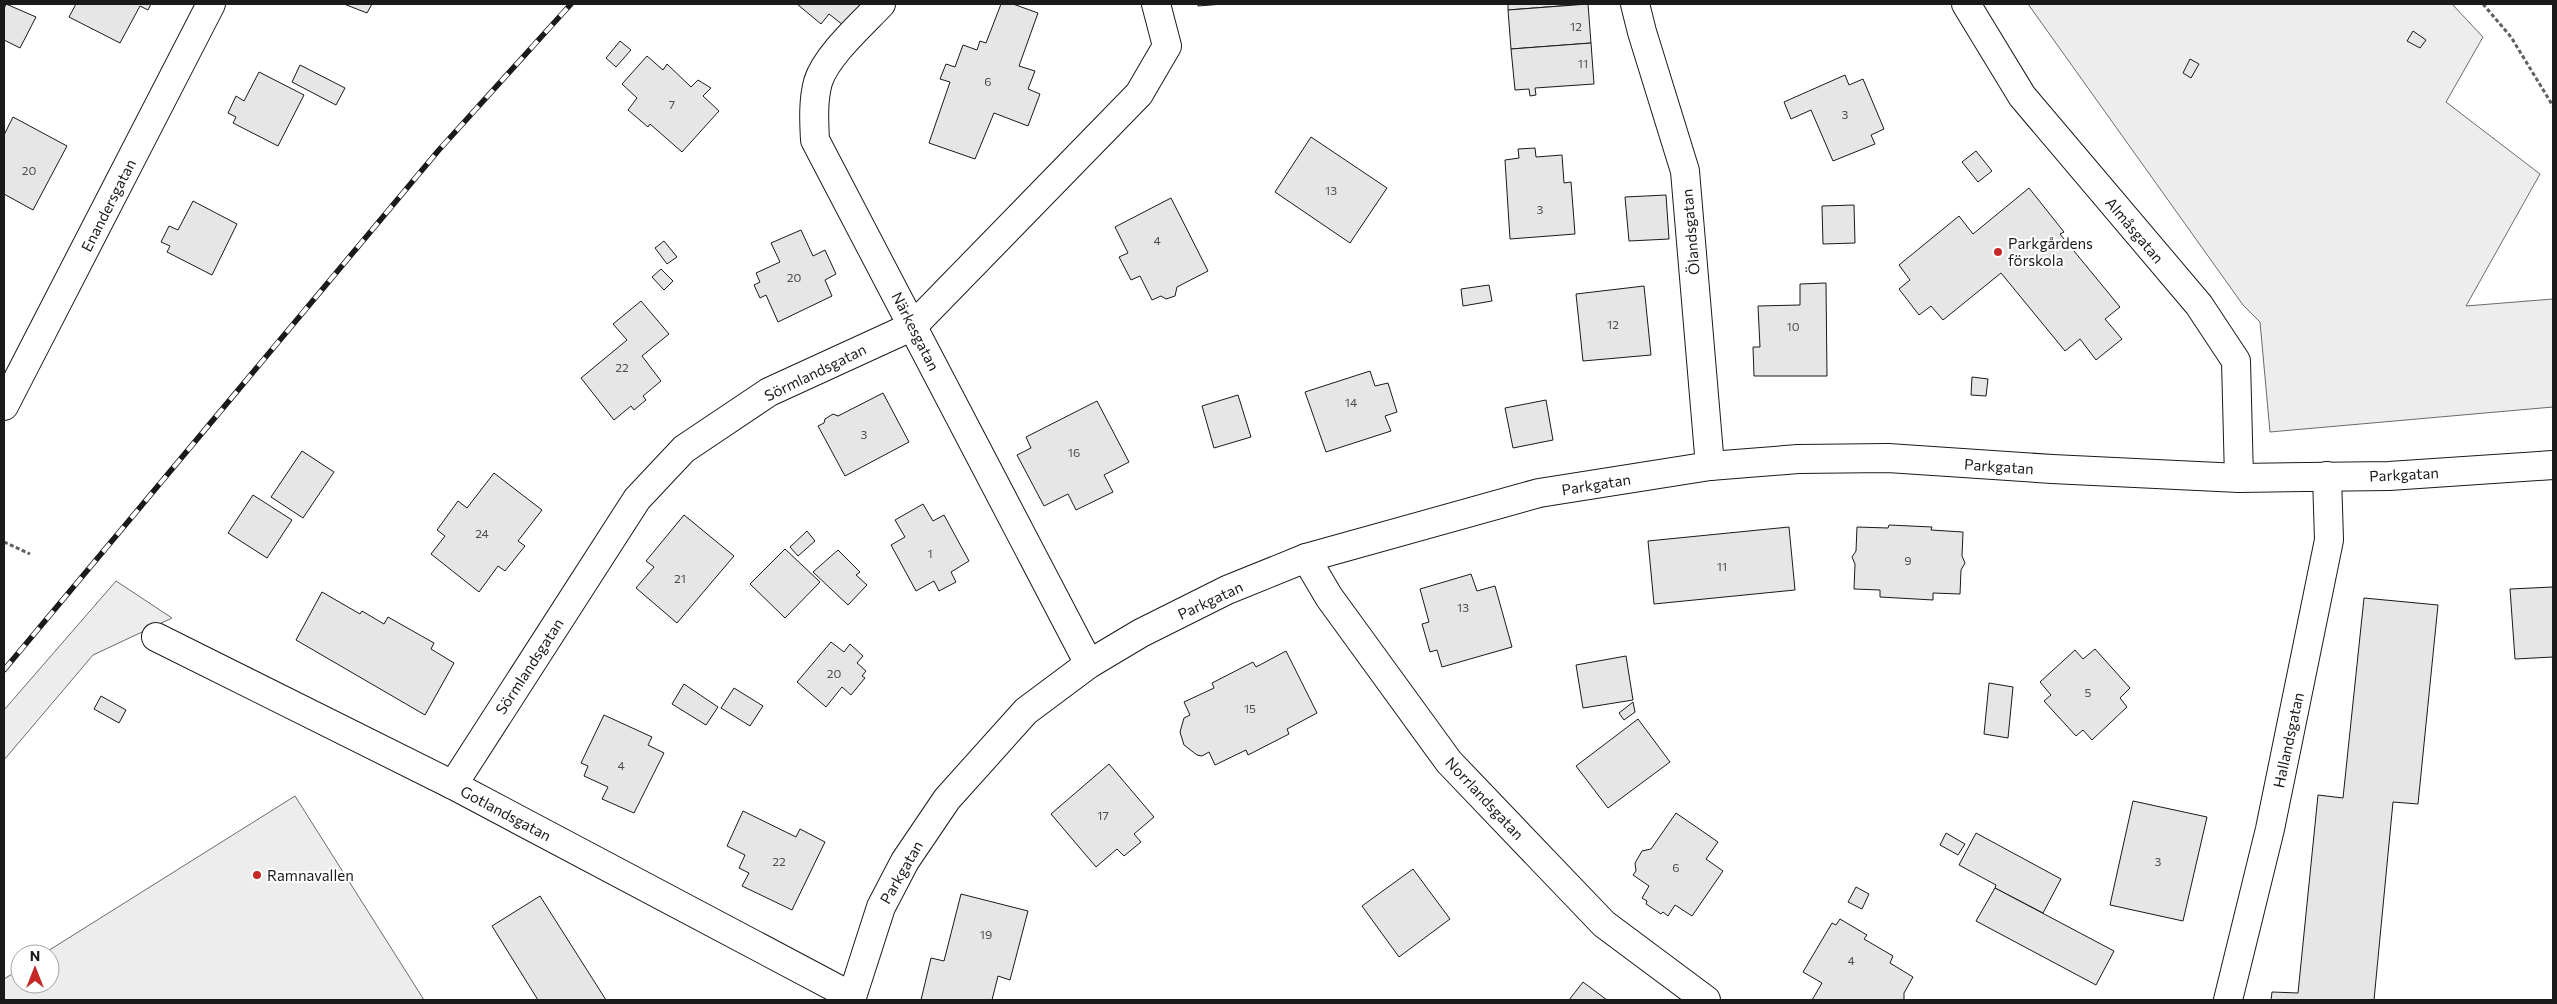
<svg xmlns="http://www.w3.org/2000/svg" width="2557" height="1004" font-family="Commissioner,sans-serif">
<rect width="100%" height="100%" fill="#fff"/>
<g fill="#ededed" stroke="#6a6a6a">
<polygon points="2028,4 2452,4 2483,37 2446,102 2540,174 2466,306 2553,299 2553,407 2270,432 2260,322 2243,305"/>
<polygon points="116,581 172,618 93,655 4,760 4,710"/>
<polygon points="295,796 424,1000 4,1000 4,979 20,969 20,984 50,984 50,954 43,954"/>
</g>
<g fill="#e6e6e6" stroke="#1a1a1a">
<polygon points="6,4 36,17 20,48 4,40 4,9"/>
<polygon points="76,4 151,4 148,10 140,6 120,43 69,17"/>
<polygon points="344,4 372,4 367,13"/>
<polygon points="797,4 861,4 843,25 829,14 821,24"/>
<polygon points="1001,4 1013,4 1038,13 1019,66 1035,71 1028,89 1040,94 1028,126 994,113 975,159 929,143 950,82 940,79 946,64 955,67 963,45 977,50 980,41 986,43"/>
<polygon points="1198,4 1223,4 1198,6"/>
<polygon points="1508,4 1586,4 1508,10"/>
<polygon points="1588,4 1591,43 1511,49 1508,10"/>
<polygon points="2413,31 2426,40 2420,48 2407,41"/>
<polygon points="620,41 631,50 616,67 606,58"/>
<polygon points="1591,43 1594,84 1535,88 1536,95 1530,96 1529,89 1515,90 1511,49"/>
<polygon points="647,56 663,70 667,64 691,87 698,80 711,88 703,96 719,111 682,152 650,124 648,127 628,110 637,98 622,84"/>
<polygon points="2190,59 2199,64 2191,78 2183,73"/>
<polygon points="300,65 345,88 336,105 292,82"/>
<polygon points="259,72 304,95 278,146 233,123 236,117 228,113 236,96 244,101"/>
<polygon points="1845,75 1849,85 1863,79 1884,129 1871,135 1875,144 1833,161 1811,110 1791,119 1784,102"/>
<polygon points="13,117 67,146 33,210 4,194 4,135"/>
<polygon points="1311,137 1387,188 1350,243 1275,192"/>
<polygon points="1535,148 1536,157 1562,155 1564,183 1571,182 1575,234 1510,239 1505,160 1519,158 1518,149"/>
<polygon points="1976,151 1992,171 1978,182 1962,162"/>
<polygon points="2029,188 2064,232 2060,234 2120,307 2105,319 2122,339 2096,360 2080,339 2065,351 2001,273 1943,320 1931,306 1919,315 1899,289 1910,280 1899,265 1959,216 1973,234"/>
<polygon points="1666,195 1669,239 1629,241 1625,197"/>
<polygon points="1171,198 1208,271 1177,287 1175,296 1166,299 1161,296 1152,300 1140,276 1131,280 1119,257 1128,253 1115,227"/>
<polygon points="193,201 237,224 212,275 167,252 170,246 161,242 169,226 178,230"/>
<polygon points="1854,205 1855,243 1823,244 1822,206"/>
<polygon points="801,230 813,256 825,250 836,274 825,280 832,296 778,322 766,295 760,298 754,285 760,282 756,273 780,262 771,243"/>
<polygon points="664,241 677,257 667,264 655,248"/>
<polygon points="661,269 673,281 664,290 652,277"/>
<polygon points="1826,283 1827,376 1754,376 1753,347 1760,347 1758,306 1800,305 1800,284"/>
<polygon points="1489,285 1492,301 1463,306 1461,289"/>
<polygon points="1644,286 1651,355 1583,361 1576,294"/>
<polygon points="641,301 669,334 642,356 661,381 643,396 646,400 634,410 631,406 614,420 581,378 627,340 613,324"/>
<polygon points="1370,371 1375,386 1388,383 1397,412 1385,416 1391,431 1326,452 1305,392"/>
<polygon points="1972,377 1988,379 1986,396 1971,395"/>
<polygon points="883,393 909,442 845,476 818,426 824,423 825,419 833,414 838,416"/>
<polygon points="1238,395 1251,437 1214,448 1202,406"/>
<polygon points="1546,400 1553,440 1513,448 1505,408"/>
<polygon points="1097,401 1129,462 1104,475 1113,492 1076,510 1068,494 1044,506 1017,455 1031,448 1026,437"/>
<polygon points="302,451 334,472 303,518 271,497"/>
<polygon points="494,473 542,510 518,541 525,546 505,571 498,566 479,592 431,554 445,536 437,530 458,501 467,508"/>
<polygon points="253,495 292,520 267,558 228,533"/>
<polygon points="923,504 933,521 944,515 969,561 951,572 956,582 939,591 934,581 916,591 891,545 905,537 895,520"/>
<polygon points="684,515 734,556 677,623 636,588 654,567 646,561"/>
<polygon points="1889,525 1932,527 1931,530 1963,532 1962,556 1965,563 1961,570 1960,594 1933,593 1933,600 1880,597 1880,590 1854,589 1855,564 1852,557 1856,551 1857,527 1888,528"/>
<polygon points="1789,527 1795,590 1654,604 1648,541"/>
<polygon points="807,531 815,541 798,556 790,547"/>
<polygon points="785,549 820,582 785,618 750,584"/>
<polygon points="838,550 860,572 856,575 867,585 848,605 813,572"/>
<polygon points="1471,574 1477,591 1495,586 1512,647 1442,667 1437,650 1430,652 1422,624 1429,622 1420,589"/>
<polygon points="2553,587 2553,657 2515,659 2510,589"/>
<polygon points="322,592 360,614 362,611 384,624 388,617 434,643 431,649 454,663 425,715 296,640"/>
<polygon points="2364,598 2438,605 2418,804 2393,802 2374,1000 2271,1000 2272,992 2298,993 2318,795 2343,798"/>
<polygon points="831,642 844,652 850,644 863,656 857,663 866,671 862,676 865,678 851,695 842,687 826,707 797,682"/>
<polygon points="2095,649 2130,688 2120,698 2127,707 2092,740 2083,730 2076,736 2044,701 2051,695 2040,682 2075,650 2083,659"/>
<polygon points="1286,651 1317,713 1287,729 1289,734 1248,755 1246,750 1215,765 1209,752 1202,756 1197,755 1184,745 1180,732 1184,718 1190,715 1184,702 1214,688 1212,683 1253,662 1256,667"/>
<polygon points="1626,656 1633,700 1583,708 1576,665"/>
<polygon points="1989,683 2013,687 2008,738 1984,734"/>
<polygon points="684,684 718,707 706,725 672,704"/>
<polygon points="734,688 763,706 750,726 721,708"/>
<polygon points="101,696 126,710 119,723 94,709"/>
<polygon points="1633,702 1635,712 1624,720 1619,713"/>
<polygon points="604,715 652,737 648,745 664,753 634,813 602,799 608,787 584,776 588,766 581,763"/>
<polygon points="1638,719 1670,762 1608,808 1576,766"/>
<polygon points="1109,764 1154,817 1134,834 1141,842 1124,856 1117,849 1096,867 1051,814"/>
<polygon points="2133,801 2207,817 2183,921 2110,905"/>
<polygon points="743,811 796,837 800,829 825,842 792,910 742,886 749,873 739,868 745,855 727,846"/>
<polygon points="1676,813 1718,842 1706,859 1723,871 1692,916 1675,905 1668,916 1663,912 1661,914 1646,904 1647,901 1642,898 1649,886 1633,875 1636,871 1635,863 1642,851 1651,849"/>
<polygon points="1946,833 1965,844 1958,855 1940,845"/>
<polygon points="1976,833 2061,879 2043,913 1995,888 1996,885 1959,865"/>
<polygon points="1413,869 1450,919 1399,957 1362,906"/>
<polygon points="1856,887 1869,894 1862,909 1848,902"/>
<polygon points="1995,888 2114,951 2096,985 1976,921"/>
<polygon points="961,894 1028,911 1010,980 998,976 992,1000 921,1000 931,958 944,961"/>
<polygon points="540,896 606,1000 538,1000 492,926"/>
<polygon points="1840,919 1867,935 1864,939 1893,956 1890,963 1913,977 1904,993 1904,1000 1812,1000 1822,983 1803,972 1832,923 1836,925"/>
<polygon points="1583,982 1607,1000 1569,1000"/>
</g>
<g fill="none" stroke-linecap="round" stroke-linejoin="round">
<g stroke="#1a1a1a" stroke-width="30">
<g id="minor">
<path d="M881 4C862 24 826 56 818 82 813 100 814 121 815 140L1089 664"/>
<polyline points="1635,4 1642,32 1685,171 1710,466"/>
<polyline points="1966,4 2022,96 2199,305 2236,361 2239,478"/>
<polyline points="4,406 211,4"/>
<polyline points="1306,558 1329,597 1449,762 1604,924 1706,1000"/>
<polyline points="156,637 453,785 851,996"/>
<polyline points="453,785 637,499 684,449 769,392 913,326 1139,94 1167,46 1156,4"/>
<polyline points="851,1000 881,907 905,861 947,799 1026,711 1089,664 1141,633 1227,590 1306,558 1539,493 1710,466 1798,459 1888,458 2052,469 2239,478 2389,476 2553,465"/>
<polyline points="2228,1000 2270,829 2329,540 2327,476"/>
</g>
</g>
<g stroke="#5f5f5f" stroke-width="3" stroke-dasharray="4 2.5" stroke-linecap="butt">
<polyline points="2483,4 2511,37 2553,106"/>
<polyline points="4,542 30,554"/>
</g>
<use href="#minor" stroke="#fff" stroke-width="28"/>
<g stroke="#1a1a1a" stroke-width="5.5">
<polyline id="rail" points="4,670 438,151 571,4"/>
</g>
<use href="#rail" stroke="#fff" stroke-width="4" stroke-dasharray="11" stroke-linecap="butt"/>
</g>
<g fill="#c62828" stroke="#fff" stroke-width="2">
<circle cx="1998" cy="252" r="5"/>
<circle cx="257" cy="875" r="5"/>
</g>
<g text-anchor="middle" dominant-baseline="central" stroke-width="4" stroke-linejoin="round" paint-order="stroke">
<g font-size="12" fill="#4d4d4d">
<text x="1576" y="26">12</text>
<text x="1583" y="63">11</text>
<text x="988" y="81">6</text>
<text x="672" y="104">7</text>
<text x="1845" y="114">3</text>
<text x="29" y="170">20</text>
<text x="1331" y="190">13</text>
<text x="1540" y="209">3</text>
<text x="1157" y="240">4</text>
<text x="794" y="277">20</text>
<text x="1613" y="324">12</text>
<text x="1793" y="326">10</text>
<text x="622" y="367">22</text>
<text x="1351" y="402">14</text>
<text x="864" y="434">3</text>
<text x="1074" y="452">16</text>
<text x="482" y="533">24</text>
<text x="930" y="553">1</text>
<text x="1908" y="560">9</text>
<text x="1722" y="566">11</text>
<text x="680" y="578">21</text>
<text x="1463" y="607">13</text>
<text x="834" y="673">20</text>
<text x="2088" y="692">5</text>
<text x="1250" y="708">15</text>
<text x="621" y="765">4</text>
<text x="1103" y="815">17</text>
<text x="779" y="861">22</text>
<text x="2158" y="861">3</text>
<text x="1676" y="867">6</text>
<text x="986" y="934">19</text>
<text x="1851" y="960">4</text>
</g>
<g font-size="15" fill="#1a1a1a" stroke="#fff">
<text transform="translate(108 205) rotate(-63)">Enandersgatan</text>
<text transform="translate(2135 230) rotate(50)">Almåsgatan</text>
<text transform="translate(1690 232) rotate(-95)">Ölandsgatan</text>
<text transform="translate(916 331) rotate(63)">Närkesgatan</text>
<text transform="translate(815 372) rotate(-26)">Sörmlandsgatan</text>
<text transform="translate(1999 466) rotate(4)">Parkgatan</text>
<text transform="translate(2404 474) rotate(-3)">Parkgatan</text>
<text transform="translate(1596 484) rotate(-9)">Parkgatan</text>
<text transform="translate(1210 600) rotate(-25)">Parkgatan</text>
<text transform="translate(529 666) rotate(-57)">Sörmlandsgatan</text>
<text transform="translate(2288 740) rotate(-78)">Hallandsgatan</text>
<text transform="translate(1485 798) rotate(47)">Norrlandsgatan</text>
<text transform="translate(506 813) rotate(28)">Gotlandsgatan</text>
<text transform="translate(901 872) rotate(-60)">Parkgatan</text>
</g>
<g font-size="15" fill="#1a1a1a" stroke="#fff" text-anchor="start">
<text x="2008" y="243">Parkgårdens<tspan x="2008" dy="17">förskola</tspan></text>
<text x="267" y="875">Ramnavallen</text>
</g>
</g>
<rect width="2557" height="1004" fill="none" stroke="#1a1a1a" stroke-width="10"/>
<g transform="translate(35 969)"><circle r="24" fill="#ffffff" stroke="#a3a3a3"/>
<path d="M0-4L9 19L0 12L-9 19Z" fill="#c62828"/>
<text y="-8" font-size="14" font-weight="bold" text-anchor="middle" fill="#1a1a1a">N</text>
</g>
</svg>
